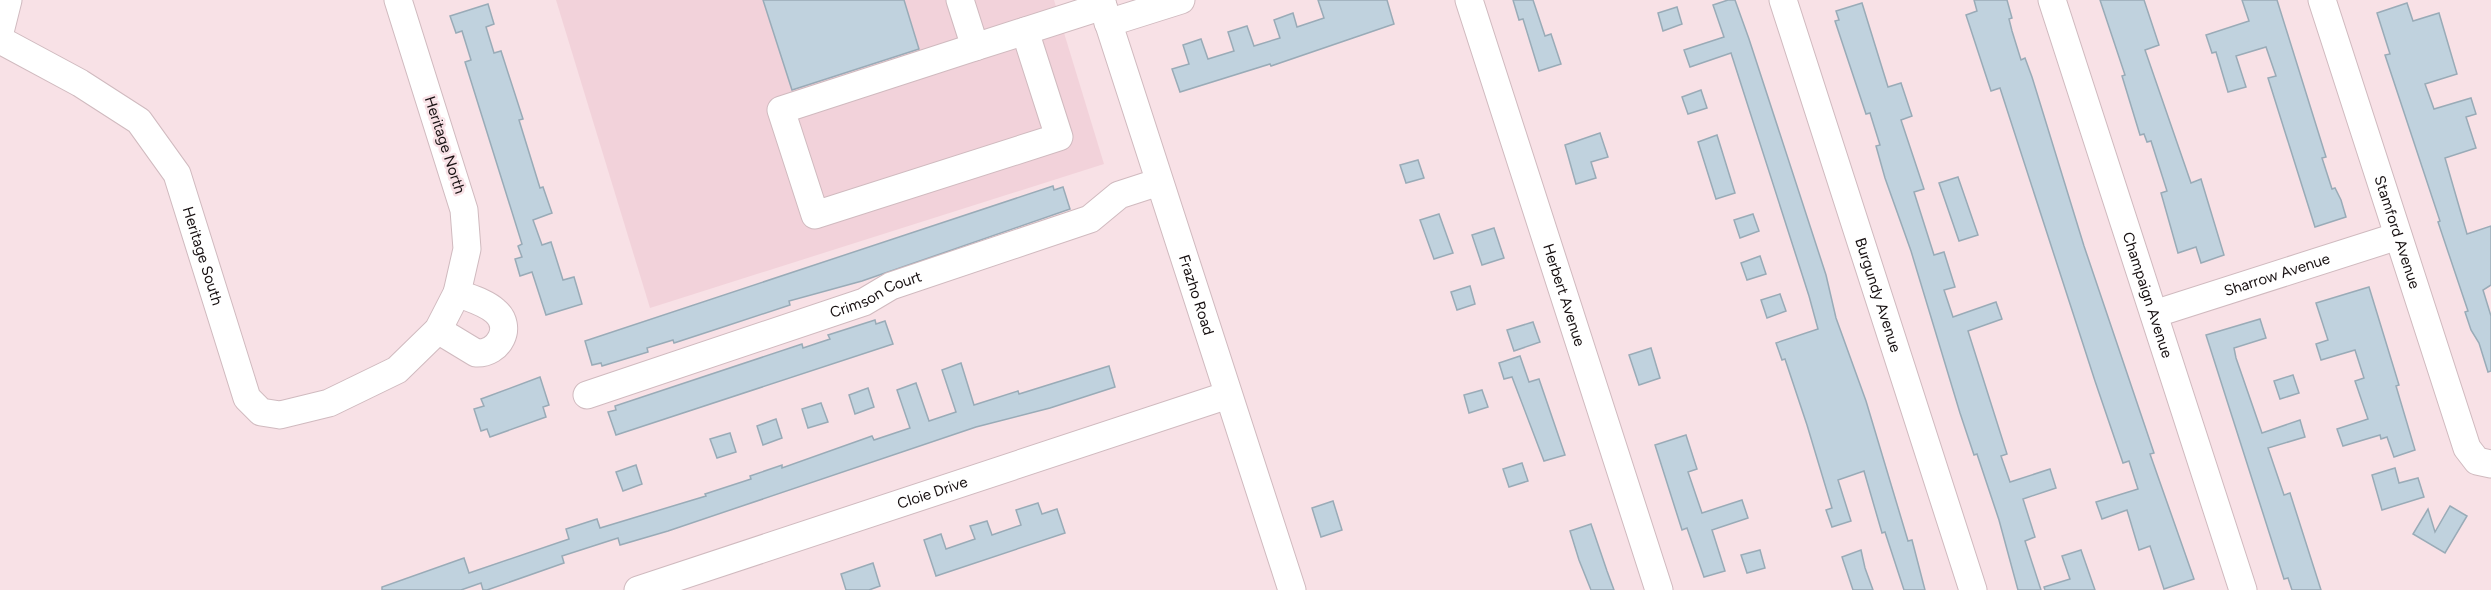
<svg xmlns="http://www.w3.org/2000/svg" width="2491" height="590" font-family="Figtree,sans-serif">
<rect width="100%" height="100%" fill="#f8e1e6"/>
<polygon fill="#f2d2da" points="556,0 1054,0 1104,164 650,308"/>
<g fill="#c0d2de" stroke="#99abb7" stroke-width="1.5">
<polygon points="763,0 904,0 919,49 792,90"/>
<polygon points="1318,0 1387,0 1394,24 1271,66 1270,64 1180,92 1172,69 1189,64 1183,45 1201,39 1208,59 1234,51 1228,32 1247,26 1254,46 1280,38 1274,20 1293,13 1297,27 1324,18"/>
<polygon points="1513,0 1533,0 1545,36 1551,34 1561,64 1539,71 1523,19 1519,20"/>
<polygon points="1728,0 1735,0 1749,39 1826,275 1836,318 1866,401 1908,541 1912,540 1925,590 1904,590 1885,532 1882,533 1864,471 1838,480 1851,521 1832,527 1826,510 1832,508 1807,425 1785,359 1782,360 1776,343 1818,329 1809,296 1731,53 1690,67 1684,50 1724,37 1713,5"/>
<polygon points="1974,0 2007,0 2012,18 2009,19 2012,31 2021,60 2025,58 2032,77 2084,246 2154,453 2150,454 2194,579 2164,589 2150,546 2139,550 2127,510 2102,519 2096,502 2138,489 2129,461 2123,463 2095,381 2000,88 1991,91 1966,15 1977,11"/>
<polygon points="2100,0 2144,0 2159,45 2145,50 2191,183 2201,179 2224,255 2201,263 2196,247 2178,253 2161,193 2167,191 2151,141 2147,142 2144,134 2140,135 2122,76 2125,75"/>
<polygon points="2242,0 2277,0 2326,157 2322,158 2332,189 2335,188 2341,200 2346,217 2315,227 2268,78 2276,76 2266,47 2236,56 2246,87 2228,92 2216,52 2212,53 2206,35 2249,21"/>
<polygon points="1862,3 1888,87 1901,83 1912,116 1901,120 1924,189 1914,192 1934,255 1944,252 1955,287 1944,290 1953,317 1996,302 2002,319 1968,331 2007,454 2001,456 2010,482 2050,469 2056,488 2023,499 2035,537 2025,541 2041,590 2018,590 1999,520 1977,454 1974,455 1960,413 1911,251 1885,178 1876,146 1880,145 1870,113 1866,114 1835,21 1839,20 1836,11"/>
<polygon points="2407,3 2413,21 2439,13 2457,74 2425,84 2434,109 2471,98 2476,114 2466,117 2476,148 2445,158 2467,234 2491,226 2491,285 2483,290 2491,316 2491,371 2488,372 2479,343 2471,330 2465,312 2468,311 2438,222 2440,221 2385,55 2390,54 2377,13"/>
<polygon points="488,4 494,24 486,27 494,53 501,51 523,119 519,120 540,188 543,187 552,213 533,220 542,245 551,242 563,280 574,277 582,304 546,315 532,272 520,276 515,259 522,257 518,246 522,244 465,62 471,60 462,31 456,33 450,16"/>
<polygon points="1677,7 1682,24 1663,31 1658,13"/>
<polygon points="1701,90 1707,108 1688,114 1682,97"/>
<polygon points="1600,133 1608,157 1591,162 1596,178 1576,184 1565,145"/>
<polygon points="1717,135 1735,193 1716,199 1698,142"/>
<polygon points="1418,160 1424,178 1406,183 1400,165"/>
<polygon points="1958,177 1978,235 1959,241 1939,183"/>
<polygon points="1053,186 1054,190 1063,187 1070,209 862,281 789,301 790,305 720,328 674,343 673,340 647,348 648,352 602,366 601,363 592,365 585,341"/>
<polygon points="1439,214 1453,253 1434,259 1420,220"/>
<polygon points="1753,214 1759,231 1740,238 1734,220"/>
<polygon points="1494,228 1504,258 1482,265 1472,235"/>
<polygon points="1760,256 1766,274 1747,280 1741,263"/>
<polygon points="1470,286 1475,304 1457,310 1451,292"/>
<polygon points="2369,287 2399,385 2396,386 2415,450 2394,457 2387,437 2381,439 2380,435 2343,446 2337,429 2368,419 2355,381 2364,378 2355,350 2321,360 2316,344 2328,340 2316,303"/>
<polygon points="1780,294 1786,311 1767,318 1761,300"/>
<polygon points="2260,319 2266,338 2234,348 2236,358 2262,433 2300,420 2305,437 2268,448 2284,495 2290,493 2321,590 2292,590 2288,578 2284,579 2206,335"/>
<polygon points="875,320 876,324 885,321 893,344 616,435 608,412 616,410 615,406 802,344 803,348 830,339 828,335"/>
<polygon points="1533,322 1540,342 1514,351 1507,330"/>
<polygon points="1651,348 1660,378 1639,385 1629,355"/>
<polygon points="1520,356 1529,382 1539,379 1565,455 1544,461 1512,377 1504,379 1499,363"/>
<polygon points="961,363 974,405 1018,391 1019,394 1109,366 1115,387 1050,408 976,427 668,531 620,545 618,538 562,556 564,563 487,590 483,590 481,583 461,590 382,590 382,587 464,558 469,573 569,539 566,529 597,519 600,528 706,496 705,494 751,479 750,476 782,465 782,468 872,436 874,440 910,428 897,390 916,383 929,421 956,412 942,370"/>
<polygon points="2293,375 2299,393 2280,399 2274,381"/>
<polygon points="540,377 549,405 543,407 546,417 490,437 487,429 481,431 474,409 484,406 481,399"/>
<polygon points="868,388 874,407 855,414 849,395"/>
<polygon points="1482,390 1488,407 1469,413 1464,395"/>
<polygon points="821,403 828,422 808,428 802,409"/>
<polygon points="776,419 782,438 763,445 757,426"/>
<polygon points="730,433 736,452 717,458 710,439"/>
<polygon points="1686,435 1697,469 1688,472 1702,513 1742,500 1748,518 1712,530 1725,571 1704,577 1687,528 1682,530 1655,445"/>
<polygon points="1522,463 1528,481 1509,487 1503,469"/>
<polygon points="636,465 642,484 623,491 616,472"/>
<polygon points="2395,468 2399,483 2418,478 2424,497 2382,510 2372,475"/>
<polygon points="1333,501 1342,530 1321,537 1312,508"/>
<polygon points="1038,503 1042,514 1057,509 1065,533 936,576 924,540 941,534 946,549 975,539 970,526 987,521 992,535 1021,525 1016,510"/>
<polygon points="2450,506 2467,516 2445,553 2413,534 2428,509 2435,532"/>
<polygon points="1591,524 1607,571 1614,590 1591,590 1579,560 1570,531"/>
<polygon points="1760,550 1765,568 1747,573 1741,555"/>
<polygon points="1861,550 1865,568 1873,590 1853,590 1842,557"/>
<polygon points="2081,550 2095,590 2045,590 2044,587 2070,579 2062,556"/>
<polygon points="873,563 880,586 869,590 846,590 841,574"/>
</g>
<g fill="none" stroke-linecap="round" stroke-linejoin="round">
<g stroke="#d0babf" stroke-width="29">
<g id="minor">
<polyline points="960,0 975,47 1103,6"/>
<path id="s1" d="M1101 0 1292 590"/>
<path id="s2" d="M1469 0 1659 590"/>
<path id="s3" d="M1783 0 1973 590"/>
<path id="s4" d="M2052 0 2243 590"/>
<path id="s5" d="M2322 0 2467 448 2477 461 2491 464"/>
<polyline points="1108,23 1181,0"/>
<polyline points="0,32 8,0"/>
<path id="s6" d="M0 40 80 83 139 121 177 174 247 398 261 412 280 415 329 403 397 370 438 330 457 293 467 249 464 210 398 0"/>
<polyline points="975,47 781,110 815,215 1059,137 1025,31"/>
<path id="s7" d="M2154 314 2398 236"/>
<path d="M438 330 476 353C499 354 514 327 495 311 485 302 469 298 457 293"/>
<path id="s8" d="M587 395 864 302 891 286 1090 219 1119 195 1159 182"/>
<path id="s9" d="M638 590 1228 395"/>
</g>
</g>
<use href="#minor" stroke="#fff" stroke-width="27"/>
</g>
<g text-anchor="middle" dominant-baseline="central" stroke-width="5" stroke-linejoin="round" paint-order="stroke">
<g font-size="15" fill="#171011" stroke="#f8e1e6">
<text transform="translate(445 145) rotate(72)">Heritage North</text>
<text stroke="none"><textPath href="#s5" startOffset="244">Stamford Avenue</textPath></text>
<text stroke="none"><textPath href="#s6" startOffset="312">Heritage South</textPath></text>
<text stroke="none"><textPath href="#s7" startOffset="129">Sharrow Avenue</textPath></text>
<text stroke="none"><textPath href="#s8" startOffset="306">Crimson Court</textPath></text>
<text stroke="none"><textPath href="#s1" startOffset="310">Frazho Road</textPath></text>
<text stroke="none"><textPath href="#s2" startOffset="310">Herbert Avenue</textPath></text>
<text stroke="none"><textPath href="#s3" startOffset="310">Burgundy Avenue</textPath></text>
<text stroke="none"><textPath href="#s4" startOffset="310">Champaign Avenue</textPath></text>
<text stroke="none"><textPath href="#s9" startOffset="310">Cloie Drive</textPath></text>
</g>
</g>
</svg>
